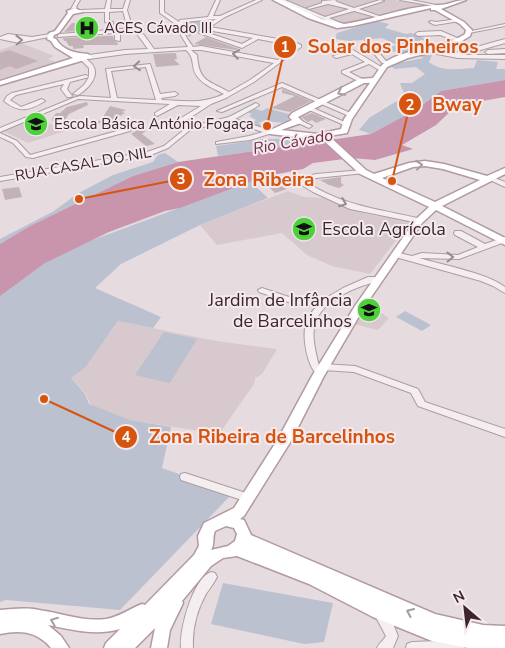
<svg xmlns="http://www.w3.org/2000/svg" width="505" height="648" font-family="'Nunito Sans',sans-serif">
<rect width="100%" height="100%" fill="#e6dbdf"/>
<g fill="#d8c9ce">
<polygon points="279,0 395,0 424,5 422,7 378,14 353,24 337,25"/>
<polygon points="21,43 54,56 48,59 56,62 0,79 0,50"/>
<polygon points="37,117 65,131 28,143 3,131"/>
<polygon points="288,191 304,197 323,198 366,214 411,221 370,274 332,266 307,255 282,233 217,245 200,225"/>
<polygon points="366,303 389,318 378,330 354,324"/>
<polygon points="118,321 216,341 277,349 262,374 255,378 254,384 219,434 130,420 92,407 85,393 71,378 85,368"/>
</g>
<g fill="#bcc1d0">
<polygon points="217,18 189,37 183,32 184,22"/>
<polygon points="377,21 389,24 385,28 406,34 411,33 426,39 406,44 420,50 400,54 397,51 393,52 390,47 397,45 382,38 350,41 335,39 337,33"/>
<path d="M420 55H432L429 62C441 72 459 69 474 68L477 60 498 62 496 69H505V80L441 91 417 109 371 134 359 130 369 118 405 96 400 83H412L425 74 416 67 395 69 389 65 423 58Z"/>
<path d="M253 108 262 111 267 108 292 115 287 118 291 121C279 125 270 119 258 123L269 129 252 124 256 120 249 116 252 114 247 112Z"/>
<polygon points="323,138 327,141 218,156 216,146 264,139"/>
<polygon points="165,153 178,162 133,176 30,226 0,244 0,239 54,211 77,194 113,175 153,162 158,155"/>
<polygon points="263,177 254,185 268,198 200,225 121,264 95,288 161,317 153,328 118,321 85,368 71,378 85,394 89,404 130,420 171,427 162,468 233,493 120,610 6,600 0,602 0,292 36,261"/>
<polygon points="405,311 431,325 422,331 396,317"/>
<polygon points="164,332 197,339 170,383 135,375"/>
<polygon points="223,583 333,603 324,642 304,644 211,624"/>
</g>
<polygon fill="#c895ac" points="505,80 505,97 465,104 453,109 436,125 402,145 413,149 375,160 352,158 313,163 303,169 263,177 180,208 165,211 109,232 45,263 0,296 0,244 30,226 133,176 178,162 371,134 417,109 441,91"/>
<g fill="#c3b3b8">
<polygon points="72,23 96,24 92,30 64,32"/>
<polygon points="105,36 113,36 114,41 117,42 118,45 83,45 84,48 73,49 73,46 69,46 66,41 64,41 63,38"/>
<polygon points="206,37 239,49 236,50 194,44"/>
<polygon points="9,50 38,61 16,69 10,66 0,70 0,53"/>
<polygon points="176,53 177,59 174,59 180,65 156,67 153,54"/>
<polygon points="282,89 311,101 290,112 271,108 295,96 282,93"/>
<polygon points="87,102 88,105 69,114 66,118 70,122 59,125 57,122 53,123 52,118 56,113 60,113 67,107"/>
<polygon points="110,106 126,110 122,112 125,113 105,125 96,122 101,120"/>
<polygon points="312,113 326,119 316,123 312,120 308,122 301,117"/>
<polygon points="140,128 146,131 142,134 155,144 146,146 131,134"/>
<polygon points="341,177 341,183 344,185 339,188 329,185 320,180"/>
<polygon points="275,180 281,186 287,189 275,193 265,183"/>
<polygon points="19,187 22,197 5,200 2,189"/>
</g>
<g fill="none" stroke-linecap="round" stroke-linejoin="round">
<g stroke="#ac9da2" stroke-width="2">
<g id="minor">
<polygon points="76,0 80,0 76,7 77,8 71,9"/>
<path d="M107 0H111L110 9H123L126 0H130L127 10 133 30 120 32V41L115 40V33L58 37V35L60 34 109 30V23L105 22V12H80L78 11 80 10 105 9ZM123 11 128 29H117L114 30 113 22 109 21V12Z"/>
<path d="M160 0H164V12L179 22 180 20 208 17 216 0H220L213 16H220L256 0H262L225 17 210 27 295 42 301 45V47L254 82 226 98 211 104 185 121 190 127 229 117 256 103 259 105 258 106 235 119 272 131V133L250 140 216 144V142L249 136 263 132 229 121 190 130 168 148 151 155 0 181V177L147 152 164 146 185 129 179 121 181 118 201 106 178 105 157 116 155 115V113L170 104 78 99 0 132V128L73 98 80 96 111 98 106 69 150 64 160 94 175 92 178 94 175 96 161 98 162 100C184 101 204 104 224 94 215 89 203 85 197 76 190 66 196 59 186 50L125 54 89 59 86 57 89 55 125 50 148 49 137 34 140 32 144 35 154 49 188 47 179 32 178 26 160 13ZM216 19 203 27 199 32V33L242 48 258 39 295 46 278 60 201 46 193 47C188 39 180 31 184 22ZM207 30 253 38 242 44 205 32ZM191 50H201L274 63 250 80 229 92C208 80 199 82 197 55ZM146 67 156 100 117 98 111 71Z"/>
<polygon points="281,0 285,0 325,17 349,9 328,4 309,9 307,8 322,3 322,1 335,0 337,2 354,8 380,0 384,1 359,9 379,16 379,18 354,11 329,18 343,24 343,25 341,26 281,2"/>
<polygon points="400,0 411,0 436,5 434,6"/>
<polygon points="458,19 460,20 460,21 435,25 429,22 431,21 436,22"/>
<polygon points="505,24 505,26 469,33 467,32"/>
<polygon points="441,31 464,41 459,42 440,35 418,36 415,34 418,32"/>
<polygon points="8,34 32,37 50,34 53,36 19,43 0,39 0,37"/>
<polygon points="505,39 505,43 463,55 505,55 505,59 458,58 421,51 424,49 455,53"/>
<polygon points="365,41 369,41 386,61 391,62 391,64 382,63 365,43"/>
<polygon points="505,49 505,53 488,54 485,52 488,50"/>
<polygon points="353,50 383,68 384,69 379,70 369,64 349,72 364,80 365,81 362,83 342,73 342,71 365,62 352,54 336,58 333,56"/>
<path d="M81 58C86 58 88 60 92 64 101 76 88 89 78 95L73 94 84 85 89 77 70 82 67 89 72 96 71 97H67L61 89 64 84 16 95 10 100 21 107 42 99 45 101C29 111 19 113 4 101L7 96 12 93 86 75 89 77V68L81 60Z"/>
<polygon points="282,83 353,114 354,115 349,116 282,87 222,112 217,111"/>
<polygon points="307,107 311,107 349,124 344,125 307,109"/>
<polygon points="296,120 300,120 312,126 309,128 296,122"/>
<polygon points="128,128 131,130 130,131 33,158 26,157 13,143 0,137 0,133 17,141 30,155"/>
<path d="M363 170 366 172 365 173 316 178 305 181C342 206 379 209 422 219V223H419L350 209 313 192 298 183 285 186 282 184 283 183 316 174Z"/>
<polygon points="492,177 505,182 505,187 490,180 489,179"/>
<path d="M455 231H461L485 244 505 237V242L459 259 419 258C442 265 487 273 505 287V293L493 286 481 281 392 256 391 254 395 252 412 256 422 253 458 255 478 247 455 235 454 233Z"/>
<path d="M368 277H377L381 279 380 281C359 285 321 300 315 324 311 336 316 353 319 366L323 364 355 366 418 389 425 402 505 429V437L418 406 411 393 354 372 323 370 325 372 323 374H317C307 366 302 336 306 324 308 317 312 311 317 306L294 304 259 292 258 290 262 288 298 300 321 301 343 288Z"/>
<polygon points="185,473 252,495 253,498 252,501 248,502 181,480 180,477 181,474"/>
<path d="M211 572 215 573 217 577C214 583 210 588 206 594 197 610 192 629 193 648H181C179 630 193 578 211 572Z"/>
<path d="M379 607C389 610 394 626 398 636L393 648H377C379 643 383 641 386 636L373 612 375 608Z"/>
<polygon points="461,637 466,639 467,643 466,647 463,648 406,648 407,644 412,642 438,641"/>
</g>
</g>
<g stroke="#b29aa3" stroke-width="3">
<g id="major">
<path d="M273 0H281L322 19 344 24C378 19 405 6 439 5 448 5 456 0 466 0L441 9 464 22 472 30 470 36 452 47 408 58 387 67 352 119 347 133 329 136 366 170 374 174 409 163 425 161 444 164 487 176 505 168V174L442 206 505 238V245L436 210 422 223 365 306 324 376 291 441 244 516 240 519 244 520 251 535 435 614 483 625 505 626V648H468L432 641 373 617 309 584 237 556 223 558 211 566 182 601 183 603 170 630 167 648H151L155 628 135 648H104L106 643 120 629C95 636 73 630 48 625L61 636 69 648H51C37 631 20 630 0 634V610C13 609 26 607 39 610 61 613 83 622 106 619 119 617 129 609 142 604L145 605 194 555 199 546 198 536 204 523 234 508 278 439 312 376 355 306 416 219 429 207 360 174 323 140 270 134 266 132 292 120 289 117 292 113 359 79 373 78C376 74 379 69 382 65 399 48 442 50 465 34L466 30 460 24 435 10H431V8L353 26 337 28 308 18ZM364 83H370L344 119 341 129 318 134 281 130 301 123 302 121 298 117ZM425 166 443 169 480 180 435 202 382 178 413 167ZM226 526 234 528 237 534 235 541 228 546 211 550C215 544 212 538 215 531Z"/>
<path d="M75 8 83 12 73 14 59 33 54 35 53 38 56 39C63 51 76 53 88 54L92 57 91 58 0 85V81L73 58 55 47 51 41 47 39 49 33 55 31 68 13 67 11Z"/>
</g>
</g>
<use href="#minor" fill="#f4eef0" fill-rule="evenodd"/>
<use href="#major" fill="#fff" fill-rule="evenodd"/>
</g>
<defs><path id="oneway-chevron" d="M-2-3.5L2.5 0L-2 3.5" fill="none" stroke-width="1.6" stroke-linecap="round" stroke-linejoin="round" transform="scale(1.25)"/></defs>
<g stroke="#988a8e">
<use href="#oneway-chevron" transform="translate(19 40) rotate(-1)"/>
<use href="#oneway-chevron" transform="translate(236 54) rotate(-170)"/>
<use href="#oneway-chevron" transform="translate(137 66) rotate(175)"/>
<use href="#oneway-chevron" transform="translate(343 203) rotate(21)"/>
<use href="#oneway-chevron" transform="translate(450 257) rotate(-1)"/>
</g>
<g stroke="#a79da0">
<use href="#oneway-chevron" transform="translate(341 92) rotate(153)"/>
<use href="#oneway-chevron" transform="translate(419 165) rotate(-6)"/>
<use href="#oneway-chevron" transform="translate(410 612) rotate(-155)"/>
<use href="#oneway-chevron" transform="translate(54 621) rotate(-159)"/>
</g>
<defs>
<g id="hospital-disc" transform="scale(1.25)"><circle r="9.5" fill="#4ed03b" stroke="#f4eaee"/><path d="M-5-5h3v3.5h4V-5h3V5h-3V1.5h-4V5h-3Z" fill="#111"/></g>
<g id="school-disc" transform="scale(1.25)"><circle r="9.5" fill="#4ed03b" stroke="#f4eaee"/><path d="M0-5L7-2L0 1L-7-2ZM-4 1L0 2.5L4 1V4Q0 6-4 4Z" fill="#111"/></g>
</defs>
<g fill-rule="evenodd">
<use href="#hospital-disc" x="87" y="28"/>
<use href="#school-disc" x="36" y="124"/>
<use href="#school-disc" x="304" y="229"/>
<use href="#school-disc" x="369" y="310"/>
</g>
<g text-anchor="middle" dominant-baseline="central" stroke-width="4" stroke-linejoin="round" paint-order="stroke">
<g font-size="15" fill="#3c252d" stroke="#f4eaee" text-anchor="start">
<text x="104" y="28">ACES Cávado III</text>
<text x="54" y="124">Escola Básica António Fogaça</text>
</g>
<g font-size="15" fill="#3c252d" stroke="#f4eaee">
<text transform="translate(83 164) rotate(-10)">RUA CASAL DO NIL</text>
</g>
<g font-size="16" font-style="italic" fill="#712f4b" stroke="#f4eaee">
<text transform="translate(293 142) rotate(-10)">Rio Cávado</text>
</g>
<g font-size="18" fill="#3c252d" stroke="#f4eaee" text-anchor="start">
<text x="322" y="229">Escola Agrícola</text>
<text x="352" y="300" text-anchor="end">Jardim de Infância<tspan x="352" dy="21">de Barcelinhos</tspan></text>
</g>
</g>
<path fill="none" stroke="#d7540f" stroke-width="2" d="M267 126L285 47M392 181L410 104M79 199L181 179M44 399L126 437"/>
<g fill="#d7540f" stroke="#f4eaee" stroke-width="2">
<circle cx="267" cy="126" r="5"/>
<circle cx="392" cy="181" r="5"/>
<circle cx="79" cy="199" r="5"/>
<circle cx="44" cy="399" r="5"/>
<circle cx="285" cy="47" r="12"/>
<circle cx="410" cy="104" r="12"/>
<circle cx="181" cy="179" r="12"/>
<circle cx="126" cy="437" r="12"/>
</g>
<g font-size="15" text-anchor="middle" font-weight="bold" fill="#fff">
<text x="285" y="52">1</text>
<text x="410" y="110">2</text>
<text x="181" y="184">3</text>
<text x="126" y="442">4</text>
</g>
<g font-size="19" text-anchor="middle" font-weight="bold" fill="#d7540f" stroke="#f4eaee" stroke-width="4" stroke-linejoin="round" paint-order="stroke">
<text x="393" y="53">Solar dos Pinheiros</text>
<text x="457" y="111">Bway</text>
<text x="259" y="186">Zona Ribeira</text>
<text x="272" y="443">Zona Ribeira de Barcelinhos</text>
</g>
<g transform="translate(465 608) rotate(332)" stroke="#f4eaee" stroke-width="4" paint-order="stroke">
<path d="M0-4L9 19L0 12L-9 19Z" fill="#3c252d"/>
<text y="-8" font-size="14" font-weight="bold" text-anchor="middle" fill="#3c252d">N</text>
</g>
</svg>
